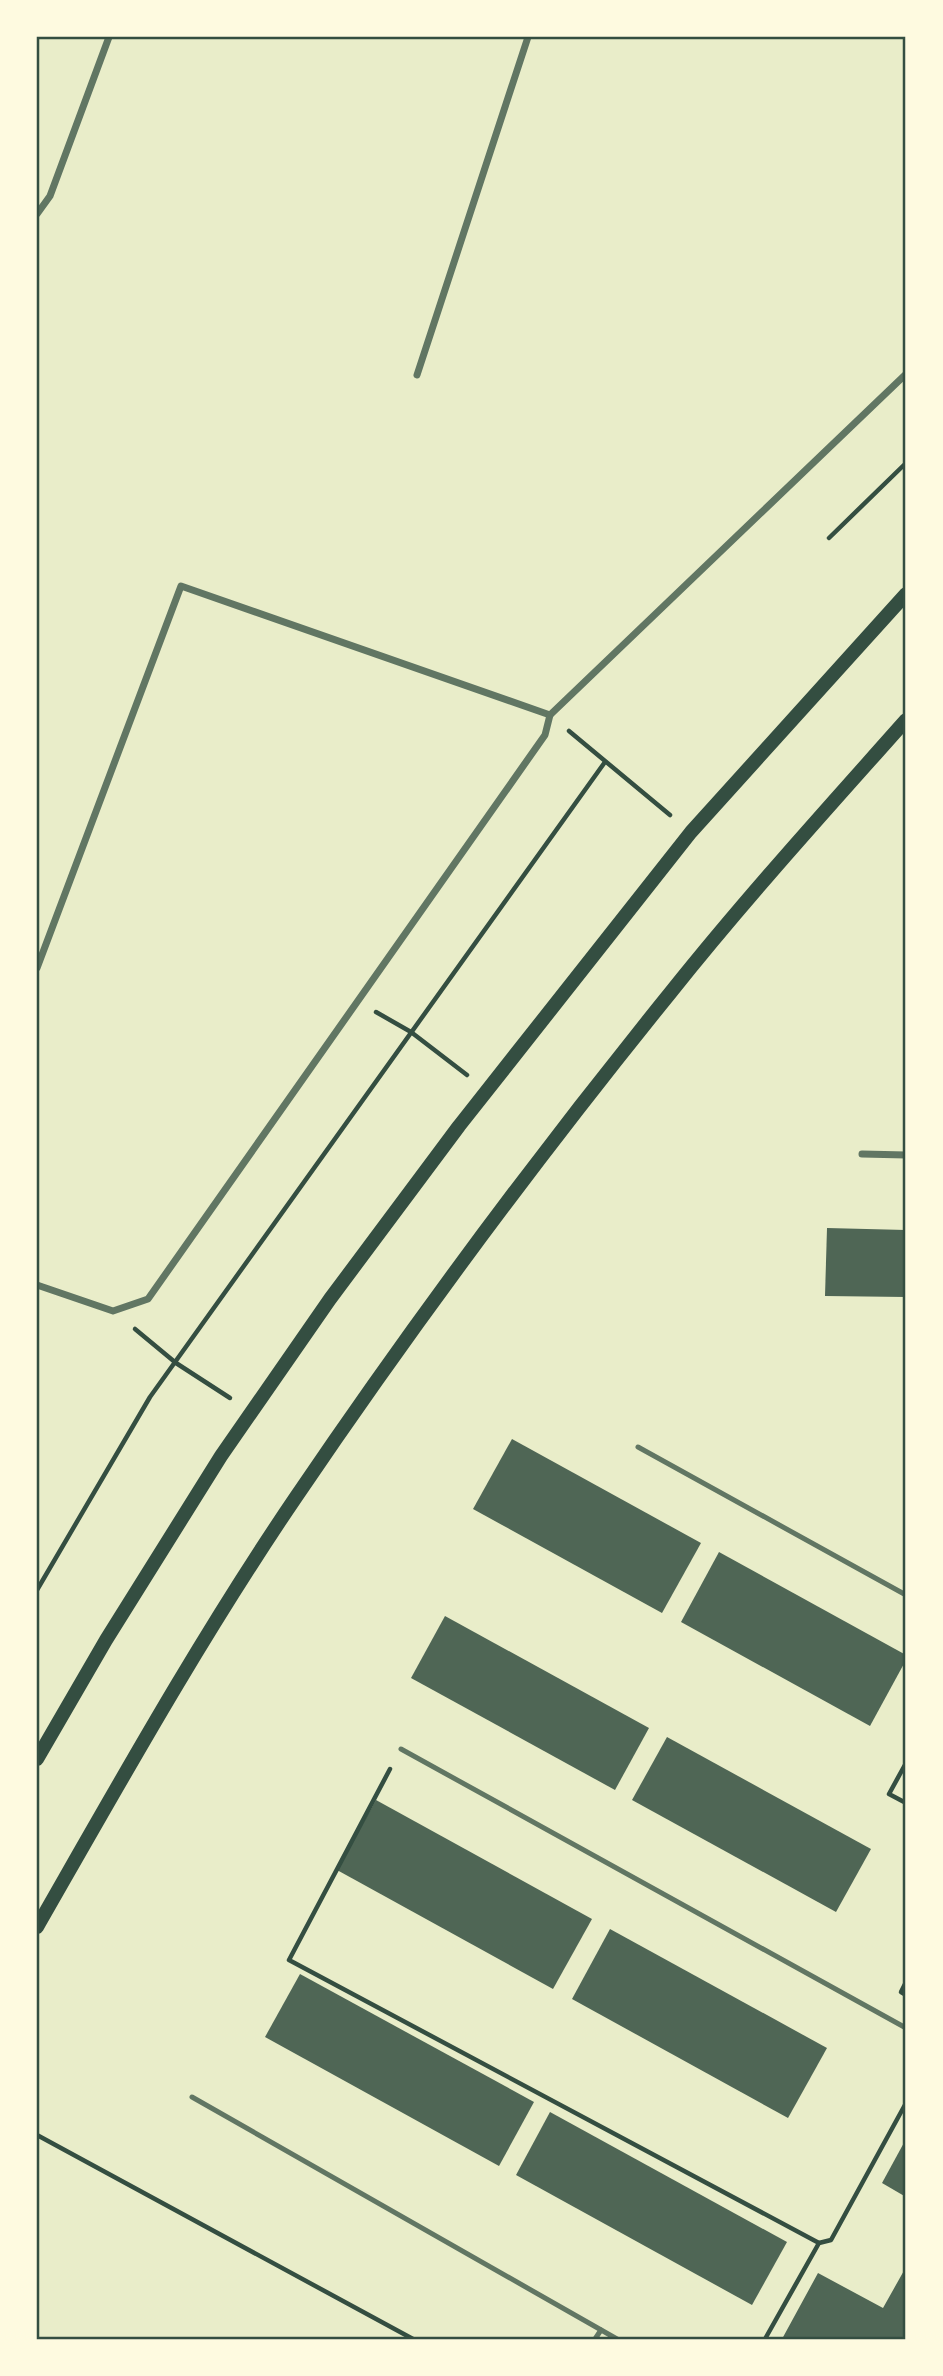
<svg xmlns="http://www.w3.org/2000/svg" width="943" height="2376" font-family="Merriweather,serif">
<rect width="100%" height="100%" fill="#e9edc9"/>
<g fill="#4f6655">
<polygon points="827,1228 906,1230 906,1297 825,1296"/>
<polygon points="512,1439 701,1543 662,1613 473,1509"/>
<polygon points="719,1552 906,1655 906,1660 870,1726 681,1622"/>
<polygon points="445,1616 649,1728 615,1790 411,1678"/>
<polygon points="667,1737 871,1849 836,1912 632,1800"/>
<polygon points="376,1800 592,1919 553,1989 337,1870"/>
<polygon points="610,1929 827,2048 788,2118 572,1999"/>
<polygon points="300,1974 534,2102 499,2166 265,2037"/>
<polygon points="550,2112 787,2242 752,2305 516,2175"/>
<polygon points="906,2139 906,2197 882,2183"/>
<polygon points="906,2267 906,2339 782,2339 818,2273 883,2308"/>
</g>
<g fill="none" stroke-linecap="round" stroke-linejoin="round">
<g stroke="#344e41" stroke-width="4.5">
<polyline points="829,538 906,463"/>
<polyline points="569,731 670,815"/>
<polyline points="376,1012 411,1032 467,1075"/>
<polyline points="135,1329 176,1363 230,1398"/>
<polyline points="37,1590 150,1397 605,762"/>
<polyline points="906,1763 889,1794 906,1803"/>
<polyline points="390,1769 289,1960 819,2243 831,2240 906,2103"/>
<polyline points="906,1982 901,1992 906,1995"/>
<polyline points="37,2135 413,2339"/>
<polyline points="765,2339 819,2243"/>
</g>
<g stroke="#617663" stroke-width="5">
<polyline points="638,1447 906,1595"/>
<polyline points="401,1749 906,2028"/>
<polyline points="192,2097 617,2339"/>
<polyline points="595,2339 601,2330"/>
</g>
<g stroke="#617663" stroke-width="7">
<polyline points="37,214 50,196 109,37"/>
<polyline points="417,375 528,37"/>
<polyline points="37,968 181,586 550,715 906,374"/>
<polyline points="862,1154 906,1155"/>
<polyline points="37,1285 113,1311 148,1299 545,735 550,715"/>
</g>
<g stroke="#344e41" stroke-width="14">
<polyline points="37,1759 106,1640 221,1456 330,1299 459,1126 691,832 906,594"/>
<path d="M37 1927C120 1782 202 1635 296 1497 414 1323 539 1155 671 992 746 898 827 809 906 720"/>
</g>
</g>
<rect width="943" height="2376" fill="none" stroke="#fefae0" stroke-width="77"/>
<rect x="38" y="38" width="866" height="2300" fill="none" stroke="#344e41" stroke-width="2.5"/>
</svg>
